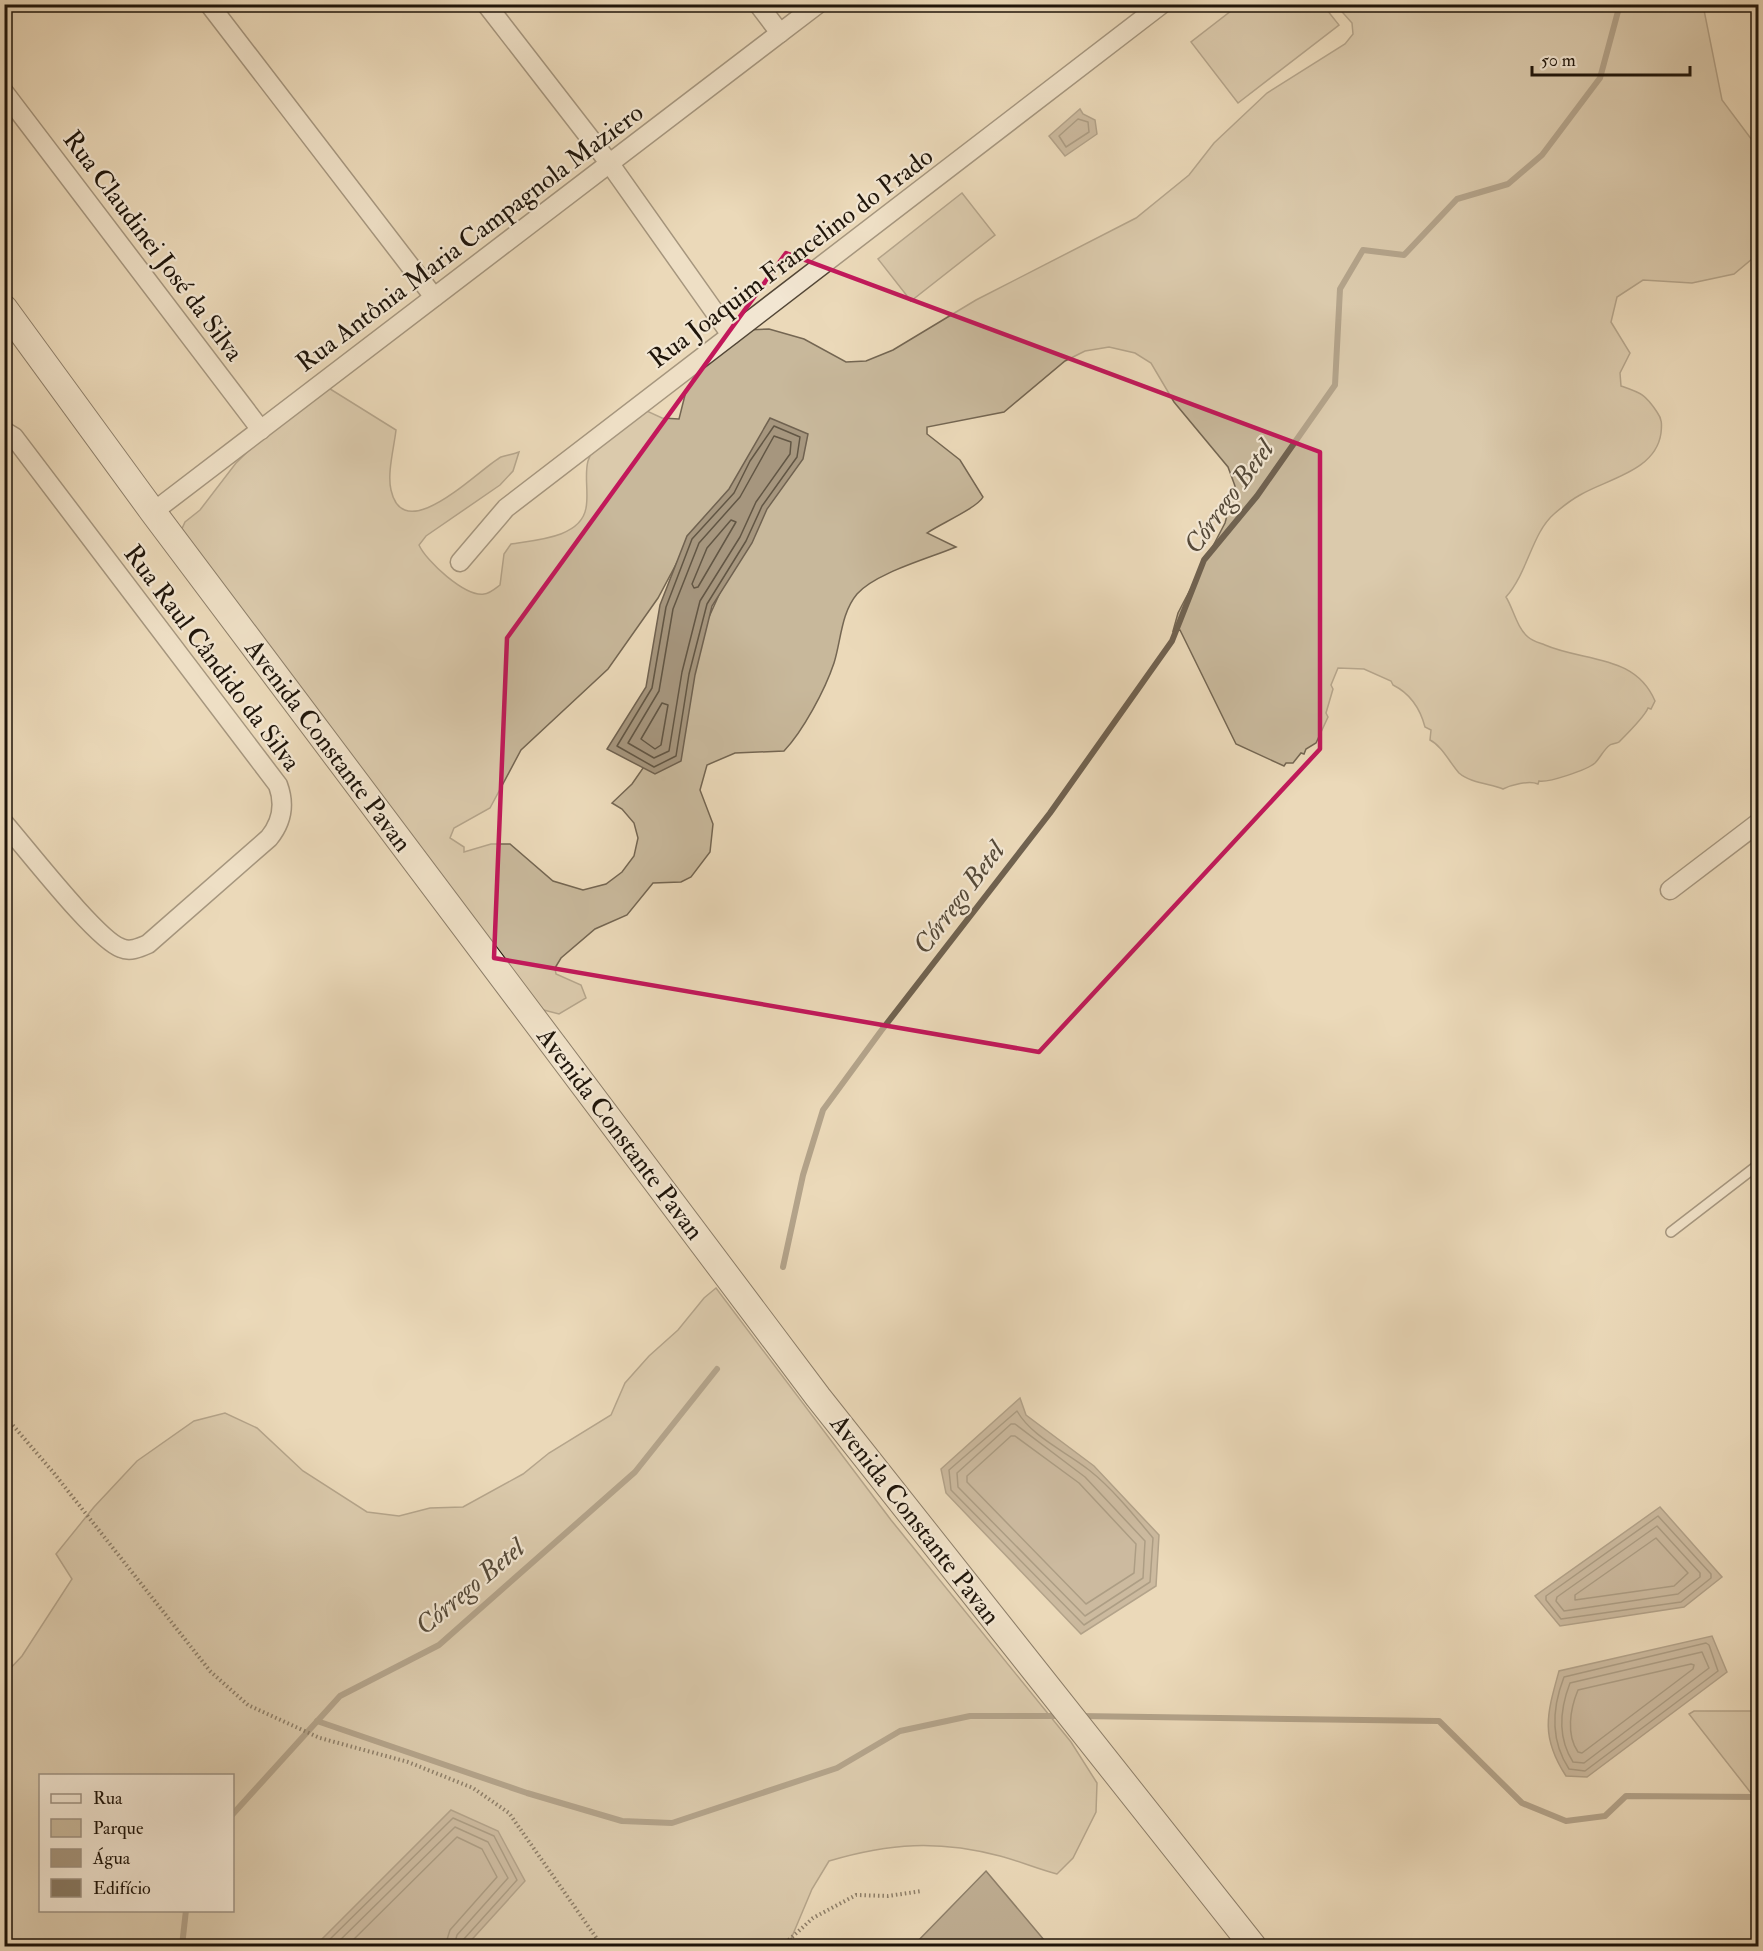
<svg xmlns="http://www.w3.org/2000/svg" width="1763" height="1951" font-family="'IM FELL Double Pica',serif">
<rect width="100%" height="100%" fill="#ebd9b9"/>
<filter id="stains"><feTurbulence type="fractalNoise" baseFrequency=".00333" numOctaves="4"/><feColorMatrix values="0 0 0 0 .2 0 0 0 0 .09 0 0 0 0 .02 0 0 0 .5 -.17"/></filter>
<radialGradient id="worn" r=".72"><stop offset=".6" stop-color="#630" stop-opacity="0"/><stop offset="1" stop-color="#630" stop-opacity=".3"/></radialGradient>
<g fill="#c8b89b" stroke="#746652" stroke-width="1.5" fill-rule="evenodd">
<polygon points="1240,4 1323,5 1339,25 1238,103 1191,42"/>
<path d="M1336 5H1703L1722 100 1758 148V254L1734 274 1692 283 1643 280 1617 297 1611 322 1630 353 1620 373 1621 386C1641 393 1645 394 1657 412 1662 419 1662 424 1661 433 1656 471 1607 479 1580 495 1571 500 1562 507 1554 514 1532 533 1528 572 1506 597 1513 608 1517 628 1528 637 1532 641 1540 643 1545 645 1584 662 1635 654 1655 701L1651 709 1648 708C1645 716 1626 735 1619 742 1618 743 1611 744 1610 745 1604 749 1600 758 1595 763 1587 770 1548 783 1539 781L1538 784C1529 780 1511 785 1503 789 1492 784 1470 783 1459 773 1450 763 1442 746 1430 740L1431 730 1425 727C1420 708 1411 694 1393 685L1391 681 1364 669 1338 668 1331 685 1333 689 1326 713 1328 717 1316 743 1306 749 1304 754 1301 753 1293 763H1286L1284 766 1236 744 1180 630 1173 631 1178 613 1225 523 1235 486 1228 467 1174 402 1151 363 1135 353 1109 347 1085 351 1065 361 1004 412 927 427V434L960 460 983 497C977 508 940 524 927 533L956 547C930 558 875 573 857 594 841 613 841 641 834 663 825 690 803 731 784 751L735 753 707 765 700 790 713 824 710 852 691 877 681 882 653 883 627 915 595 929 561 958 555 968 556 974 581 985 586 998 559 1014 540 1009 180 533 185 522 200 510 236 463 319 382 396 430C394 448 387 473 391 490 404 549 480 468 501 457 507 455 514 454 519 452L513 471 500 485 426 536 419 545C426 561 465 597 484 594 489 594 496 588 500 585L504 554 511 544C535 540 581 538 586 508 589 493 584 475 588 461 596 434 625 423 647 411L662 418 679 419 686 391 705 356 746 330 769 329 804 339 846 362 866 361 893 350 976 300 1136 218 1189 175 1214 143 1267 93 1345 44 1353 34 1352 23ZM772 477 691 657 684 709 632 784 612 803 622 809 634 823 638 838 634 856 622 872 606 884 583 890 553 881 510 844H491L464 852V847L450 838 454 828 490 808 521 750 608 669 658 598 696 527Z"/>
<polygon points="962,193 995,235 911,301 878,259"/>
<path d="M716 1288 891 1520 1071 1742 1097 1783 1096 1812 1073 1858 1057 1874C1038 1869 1019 1861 1000 1856 938 1840 890 1843 829 1861L812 1889 788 1946H5V1674L22 1656 72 1579 56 1554 94 1507 137 1461 194 1421 225 1413 257 1428 303 1471 367 1512 399 1516 430 1508 463 1507 523 1474 549 1453 611 1415 625 1383 649 1356 678 1330 704 1298ZM40 1776H232V1910H40Z"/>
<polygon points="1694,1711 1758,1711 1758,1802 1689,1714"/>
</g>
<g fill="#a6967e" stroke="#706250" stroke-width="1.5">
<polygon points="1080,109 1083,114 1095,120 1097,134 1065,156 1049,136"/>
<polygon points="770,418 808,434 803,459 767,509 752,543 712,606 695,675 681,761 655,774 607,749 646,687 660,605 687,536 729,489"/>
<polygon points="1020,1398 1026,1415 1094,1466 1159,1535 1156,1586 1081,1634 946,1493 941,1469"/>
<polygon points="1660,1507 1722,1577 1684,1607 1560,1626 1535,1596"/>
<path d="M1712 1636 1727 1672 1587 1777 1566 1776C1540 1736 1547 1714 1559 1671Z"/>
<polygon points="451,1810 498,1831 525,1881 466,1946 315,1946"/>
</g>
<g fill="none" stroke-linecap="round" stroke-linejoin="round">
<g stroke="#625644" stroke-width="1.5">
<polygon points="1078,119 1088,122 1089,132 1066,147 1059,136"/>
<polygon points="774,426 800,437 797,457 762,506 746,541 707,604 689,674 676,756 654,767 617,746 652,688 666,607 692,539 734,493 750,461"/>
<polygon points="774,436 791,442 790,454 756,502 740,537 700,601 682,672 669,751 654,758 628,743 659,691 673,609 699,543 740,497"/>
<polygon points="731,520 736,522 698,587 694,588 692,584 707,548"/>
<polygon points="662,703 668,705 661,745 655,749 641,739"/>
<path d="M1017 1411C1032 1437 1065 1451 1089 1470 1112 1488 1134 1515 1153 1538L1150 1582 1084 1625 951 1490 949 1470Z"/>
<polygon points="1011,1424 1015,1424 1085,1477 1145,1541 1143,1578 1085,1616 958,1487 957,1473"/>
<polygon points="1011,1436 1015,1436 1079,1483 1136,1544 1134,1573 1086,1604 967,1482 967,1476"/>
<polygon points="1658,1516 1711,1574 1711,1578 1681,1602 1561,1619 1546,1600 1546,1596"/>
<polygon points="1657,1526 1700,1573 1700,1577 1678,1594 1564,1611 1556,1601 1557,1597"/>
<polygon points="1656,1538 1688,1573 1674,1586 1575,1600 1575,1595"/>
<path d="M1706 1643 1709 1645 1718 1671 1585 1771 1569 1769C1550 1740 1552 1708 1564 1677Z"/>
<path d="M1702 1652 1709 1668 1584 1763 1573 1762C1557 1737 1560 1709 1570 1683Z"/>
<path d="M1691 1664 1694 1665 1693 1669 1582 1753 1578 1752C1566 1735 1570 1709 1578 1690Z"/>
<polyline points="323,1946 453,1818 494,1836 517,1880 463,1940 462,1946"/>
<polyline points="334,1946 455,1827 488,1842 508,1878 457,1935 454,1946"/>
<polyline points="347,1946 457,1837 482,1849 497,1877 450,1930 445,1946"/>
</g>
<g stroke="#706250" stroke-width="6">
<polyline points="783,1267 803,1175 823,1110 881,1031 1050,813 1172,641 1204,560 1257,496 1335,385 1340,289 1363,250 1404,255 1457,199 1508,184 1542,155 1600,78 1620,4"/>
<polyline points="1079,1716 1439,1721 1522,1803 1566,1821 1605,1816 1626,1796 1758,1797"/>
<polyline points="317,1721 527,1793 622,1821 672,1823 837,1768 900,1731 970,1716 1063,1716"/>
<polyline points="232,1815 340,1696 439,1645 635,1472 717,1369"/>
<polyline points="182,1946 186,1910"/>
</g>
</g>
<polygon fill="#897b65" stroke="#1f150a" stroke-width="1.5" points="986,1871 1050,1947 912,1947"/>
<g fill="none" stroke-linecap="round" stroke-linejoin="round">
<g stroke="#524636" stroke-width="12">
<polyline id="lane" points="1671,1232 1758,1165"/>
</g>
<g stroke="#524636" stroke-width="21">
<g id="street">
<polyline points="209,4 434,297"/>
<polyline points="486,4 610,164 731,335"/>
<polyline points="758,4 780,33"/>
<polyline points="4,92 261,430"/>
<path d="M4 431 14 437 278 785C285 804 282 822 269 838L148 944C139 948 130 952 121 948 97 940 26 848 4 823"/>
<polyline points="153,512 818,4"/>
<polyline points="460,562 506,508 1162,4"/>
<polyline points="1670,890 1758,823"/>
</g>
</g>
<g stroke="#1f150a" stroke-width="28">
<polyline id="secondary" points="4,308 153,512 818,1397 1253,1946"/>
</g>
<g stroke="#1f150a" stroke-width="4" stroke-dasharray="1.5 3" stroke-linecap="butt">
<polyline points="4,1415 53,1472 210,1671 248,1705 320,1738 408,1762 473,1788 509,1813 602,1946"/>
<polyline points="782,1946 813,1918 856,1895 888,1896 922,1891"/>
</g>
<use href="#lane" stroke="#f2e6d2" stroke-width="9"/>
<use href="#street" stroke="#f2e6d2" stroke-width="18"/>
<use href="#secondary" stroke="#f2e6d2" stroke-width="26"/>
</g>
<path d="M0 0H1763V1951H0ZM786 253 1320 452V749L1039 1052 494 958 507 638Z" fill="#ebd9b9" fill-opacity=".55" fill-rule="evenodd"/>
<path fill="none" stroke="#c2185b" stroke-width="4.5" stroke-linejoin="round" d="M786 253 1320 452V749L1039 1052 494 958 507 638Z"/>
<g text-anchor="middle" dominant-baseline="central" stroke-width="4.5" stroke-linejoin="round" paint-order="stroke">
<g font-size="26" fill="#1f150a" stroke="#f2e6d2">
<text transform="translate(470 238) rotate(-37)">Rua Antônia Maria Campagnola Maziero</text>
<text transform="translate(153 246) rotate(53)">Rua Claudinei José da Silva</text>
<text transform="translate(791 258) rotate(-37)">Rua Joaquim Francelino do Prado</text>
<text transform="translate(212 658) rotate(53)">Rua Raul Cândido da Silva</text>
<text transform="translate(328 746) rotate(53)">Avenida Constante Pavan</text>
<text transform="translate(620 1134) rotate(53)">Avenida Constante Pavan</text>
<text transform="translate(915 1520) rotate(52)">Avenida Constante Pavan</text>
</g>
<g font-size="27" font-style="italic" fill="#554938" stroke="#f2e6d2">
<text transform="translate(1229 497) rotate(-54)">Córrego Betel</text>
<text transform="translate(959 898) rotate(-53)">Córrego Betel</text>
<text transform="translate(470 1587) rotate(-40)">Córrego Betel</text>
</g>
</g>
<rect width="1763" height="1951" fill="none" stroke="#ebd9b9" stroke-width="24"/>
<rect x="6" y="6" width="1751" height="1939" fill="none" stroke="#1f150a" stroke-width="3"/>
<rect x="12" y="12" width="1739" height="1927" fill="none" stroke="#1f150a" stroke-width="1.5"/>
<rect x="39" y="1774" width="195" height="138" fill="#f2e6d2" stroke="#9e9282" stroke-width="1.5"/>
<rect x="51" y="1794" width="30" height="9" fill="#f2e6d2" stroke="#9e9282" stroke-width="1.5"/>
<text x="93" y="1804" font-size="18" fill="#1f150a">Rua</text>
<rect x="51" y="1819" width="30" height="18" fill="#c8b89b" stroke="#9e9282" stroke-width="1.5"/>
<text x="93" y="1834" font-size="18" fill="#1f150a">Parque</text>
<rect x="51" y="1849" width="30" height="18" fill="#a6967e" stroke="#9e9282" stroke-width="1.5"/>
<text x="93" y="1864" font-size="18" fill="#1f150a">Água</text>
<rect x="51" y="1879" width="30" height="18" fill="#897b65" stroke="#9e9282" stroke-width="1.5"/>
<text x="93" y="1894" font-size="18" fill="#1f150a">Edifício</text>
<path d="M1532 66v9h158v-9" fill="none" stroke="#1f150a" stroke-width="3"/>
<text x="1541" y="66" font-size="18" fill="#1f150a" stroke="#f2e6d2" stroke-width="4.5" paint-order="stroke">50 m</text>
<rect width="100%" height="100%" filter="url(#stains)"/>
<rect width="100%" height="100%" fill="url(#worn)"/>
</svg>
